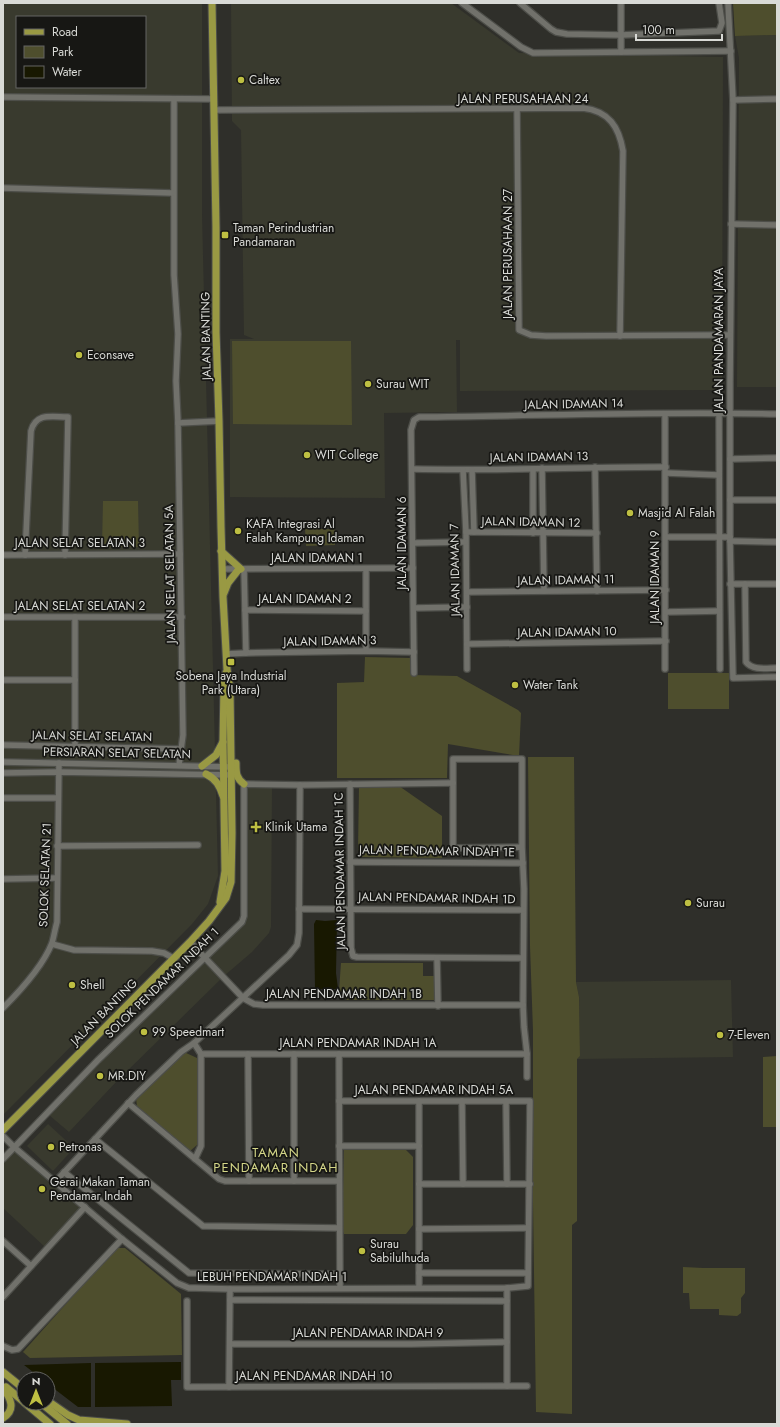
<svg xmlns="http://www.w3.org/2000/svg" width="780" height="1427" font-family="Jost,sans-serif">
<rect width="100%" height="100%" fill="#2f2f2a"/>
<g fill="#393a2e" fill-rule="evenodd">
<path d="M3 3H202V214L218 876 208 904 192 924 3 1115ZM17 17H145V87H17Z"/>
<polygon points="231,3 451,3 519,53 723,57 722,390 460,391 460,340 456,340 457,412 384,413 385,498 230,497 230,339 254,339 244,335 241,130 232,121"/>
<polygon points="777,35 777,387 737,387 739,58 735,36"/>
<polygon points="246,786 272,787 271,927 269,933 252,952 224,976 117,1081 69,1132 49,1115 101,1060 243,923"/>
<polygon points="731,980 733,1057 577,1059 580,1056 579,997 576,982"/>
<polygon points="48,1124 74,1148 53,1171 27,1146"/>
<polygon points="14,1150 82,1207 45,1247 3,1208 3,1162"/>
</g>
<g fill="#4e4e2d">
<polygon points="733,3 777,3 777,35 735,36"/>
<polygon points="232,341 351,341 352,425 233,424"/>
<polygon points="103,501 138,501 139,547 102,547"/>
<polygon points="305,529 335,529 335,545 306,546"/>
<polygon points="365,657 410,658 411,675 457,676 518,710 521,713 519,756 448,744 447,778 337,778 337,683 364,682"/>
<rect x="668" y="673" width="61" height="36"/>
<polygon points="528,757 574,757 576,982 579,997 580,1056 577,1059 577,1221 572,1225 572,1414 536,1412 533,1203 533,1031 530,946"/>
<polygon points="359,786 399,786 442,816 442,858 362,857 358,850"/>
<polygon points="341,963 423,963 423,976 436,976 436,1000 347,1000 339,991"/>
<polygon points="184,1052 197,1058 197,1145 190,1151 137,1106 136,1098"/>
<polygon points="777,1056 777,1127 763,1127 763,1057"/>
<polygon points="344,1150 406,1150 413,1157 413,1225 406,1234 344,1234 342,1229"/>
<polygon points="116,1248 125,1248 181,1294 182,1355 30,1358 23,1352"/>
<polygon points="683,1267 703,1268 745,1268 745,1293 741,1298 741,1313 737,1316 719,1315 719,1309 690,1309 689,1293 683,1293"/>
</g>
<g fill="#181801">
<polygon points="316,920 325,921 337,920 336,973 338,989 315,989 314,924"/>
<polygon points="181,1362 181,1380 171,1380 172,1406 95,1407 95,1363"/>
<polygon points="91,1363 91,1407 78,1407 48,1384 48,1379 42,1379 24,1365"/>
</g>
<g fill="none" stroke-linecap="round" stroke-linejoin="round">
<g stroke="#4d4e49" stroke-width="8">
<g id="minor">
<polyline points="462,3 521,47 533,53 731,51"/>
<polyline points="520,3 551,29 556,32 567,34 621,35 719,31 722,23 719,3"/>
<polyline points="621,3 621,52"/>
<polyline points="728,3 733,100 730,382 730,541 733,678 777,677"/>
<polyline points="3,97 214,99"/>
<polyline points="174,99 174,275 178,334 176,381 178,423"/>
<polyline points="733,100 777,99"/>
<polyline points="517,109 519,330 531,335 546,336 730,335"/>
<path d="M215 110 583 108C609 111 619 127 623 151L620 336"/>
<polyline points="3,188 173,193"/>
<polyline points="731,224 777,225"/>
<polyline points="719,413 720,669"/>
<polyline points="665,414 665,669"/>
<polyline points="730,459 777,458"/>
<polyline points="595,467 597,591"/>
<polyline points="542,468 544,591"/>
<path d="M413 469C497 471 581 467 666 467"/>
<polyline points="533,469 533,533"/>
<polyline points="463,470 466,532 467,669"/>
<polyline points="472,470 474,532"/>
<polyline points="666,473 719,475"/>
<polyline points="730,500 777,500"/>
<polyline points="466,532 597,533"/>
<polyline points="666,537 730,537"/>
<polyline points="730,541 777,542"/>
<polyline points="413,543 465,542"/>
<polyline points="3,555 180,554"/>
<path d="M25 555 31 431C36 412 52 417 68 417L65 555"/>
<polyline points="222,569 413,568"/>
<polyline points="244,569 246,653 366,651 414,652"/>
<polyline points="366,569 366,651"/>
<polyline points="730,584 777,584"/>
<path d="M745 584 746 662C753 671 767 668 777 668"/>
<polyline points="467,592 666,590"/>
<polyline points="414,608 467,607"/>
<polyline points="245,610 366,611"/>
<polyline points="666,612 719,611"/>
<polyline points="3,617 182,617"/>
<polyline points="75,617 75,747"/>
<polyline points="467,644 666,641"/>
<polyline points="226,654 246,653"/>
<path d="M414 673 411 430 414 420 419 417C539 416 658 411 777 414"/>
<polyline points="3,680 75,680"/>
<polyline points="3,745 181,749"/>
<polyline points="3,762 231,767"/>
<polyline points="179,765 183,735 178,423 219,421"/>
<polyline points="3,773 58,772 231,775"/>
<polyline points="350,784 351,948 353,956 357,957 523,958"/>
<polyline points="3,798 57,798"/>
<polyline points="57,846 198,845"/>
<polyline points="522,847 453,848 453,759 522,759 522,847 524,889 523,1005 524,1027 527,1054 527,1077"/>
<polyline points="350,862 523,863"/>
<polyline points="3,879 57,878"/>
<polyline points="299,909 523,910"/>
<polyline points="190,942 243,998 254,1004 263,1005 523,1005"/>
<polyline points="52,944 74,950 152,951 164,953 173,958"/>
<polyline points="437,958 438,1006"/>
<path d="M3 1008C20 991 43 966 52 943 54 936 55 929 57 922L59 763"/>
<polyline points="194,1043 201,1054 527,1054"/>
<polyline points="248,1054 249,1181"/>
<polyline points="294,1054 294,1181"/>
<polyline points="339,1054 340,1288"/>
<polyline points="419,1101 419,1288"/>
<polyline points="462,1101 463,1184"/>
<polyline points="506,1101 507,1184"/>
<polyline points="128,1103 219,1179 225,1181 339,1181"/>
<polyline points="3,1136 14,1147 122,1239 177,1283 189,1288 195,1288 230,1289 507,1288 528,1286 530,1101 339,1101"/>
<polyline points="95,1139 203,1226 339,1228"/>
<polyline points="339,1146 419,1146"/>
<polyline points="3,1159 98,1060 242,922 244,916 244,784 300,785 453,783"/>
<polyline points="195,1159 201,1146 201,1054"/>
<polyline points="64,1172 189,1273 339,1274"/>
<polyline points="55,1182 136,1095 181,1052 194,1043 289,955 297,945 299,933 300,785"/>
<polyline points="419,1184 530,1184"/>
<polyline points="419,1229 528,1228"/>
<polyline points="3,1241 31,1266"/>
<polyline points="419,1273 528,1273"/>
<polyline points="507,1288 507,1386"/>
<polyline points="3,1297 85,1207"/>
<polyline points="230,1300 507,1301"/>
<polyline points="187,1301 187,1387 527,1386"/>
<polyline points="230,1344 412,1344 507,1342"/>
<polyline points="3,1346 12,1350 18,1349 122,1239"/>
<polyline points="229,1387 230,1289"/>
</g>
</g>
<g stroke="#4d4e49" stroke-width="9">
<g id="major">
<polyline points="221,551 241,569"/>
<polyline points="224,593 228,583 239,569"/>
<path d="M236 763C236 773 236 778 244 784"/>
<polyline points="202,766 216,755 223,742"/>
<path d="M206 774C216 779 220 786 223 796"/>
<polyline points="220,902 225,871 223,741 224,686 226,673"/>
<polyline points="3,1130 190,942 209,921 226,898 231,882 232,833 230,689 227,669 223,597 221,527 219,421 216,332 216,227 212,3"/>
<polyline points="3,1372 24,1389"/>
<polyline points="6,1387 24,1402"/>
<path d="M3 1389C11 1398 16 1410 3 1418"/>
<polyline points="48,1401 68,1415 79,1420 127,1424"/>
<polyline points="25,1403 50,1424"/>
<polyline points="41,1403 67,1424"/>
</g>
</g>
<use href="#minor" stroke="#71716b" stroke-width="5.5"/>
<use href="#major" stroke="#999943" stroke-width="7"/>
</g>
<g fill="#bebf42" stroke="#171714" stroke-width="1.5">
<circle cx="241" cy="80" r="4"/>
<rect x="221" y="231" width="8" height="8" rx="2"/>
<circle cx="79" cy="355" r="4"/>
<circle cx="368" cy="384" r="4"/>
<circle cx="307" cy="455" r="4"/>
<circle cx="630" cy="513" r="4"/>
<circle cx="238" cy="531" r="4"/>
<rect x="227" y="658" width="8" height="8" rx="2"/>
<circle cx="515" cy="685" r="4"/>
<path d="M254 821h4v4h4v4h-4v4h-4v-4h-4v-4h4z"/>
<circle cx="688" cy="903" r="4"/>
<circle cx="72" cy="985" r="4"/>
<circle cx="144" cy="1032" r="4"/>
<circle cx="720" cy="1035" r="4"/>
<circle cx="100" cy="1076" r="4"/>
<circle cx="51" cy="1147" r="4"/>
<circle cx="42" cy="1189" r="4"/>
<circle cx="362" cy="1251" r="4"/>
</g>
<g text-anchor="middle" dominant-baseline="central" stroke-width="3.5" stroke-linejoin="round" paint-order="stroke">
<g font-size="12" fill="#d9dad6" stroke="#171714" text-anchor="start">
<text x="249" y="80">Caltex</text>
<text x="233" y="228">Taman Perindustrian<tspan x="233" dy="14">Pandamaran</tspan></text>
<text x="87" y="355">Econsave</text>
<text x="376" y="384">Surau WIT</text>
<text x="315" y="455">WIT College</text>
<text x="638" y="513">Masjid Al Falah</text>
<text x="246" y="524">KAFA Integrasi Al<tspan x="246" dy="14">Falah Kampung Idaman</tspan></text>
<text x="231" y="676" text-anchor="middle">Sobena Jaya Industrial<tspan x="231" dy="14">Park (Utara)</tspan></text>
<text x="523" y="685">Water Tank</text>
<text x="265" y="827">Klinik Utama</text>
<text x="696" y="903">Surau</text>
<text x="80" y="985">Shell</text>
<text x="152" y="1032">99 Speedmart</text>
<text x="728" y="1035">7-Eleven</text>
<text x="108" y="1076">MR.DIY</text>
<text x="59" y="1147">Petronas</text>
<text x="50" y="1182">Gerai Makan Taman<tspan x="50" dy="14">Pendamar Indah</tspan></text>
<text x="370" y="1244">Surau<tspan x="370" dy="14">Sabilulhuda</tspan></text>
</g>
<g font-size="12" fill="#d9dad6" stroke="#171714">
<text x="523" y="99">JALAN PERUSAHAAN 24</text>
<text transform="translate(508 254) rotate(-90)">JALAN PERUSAHAAN 27</text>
<text transform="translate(206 336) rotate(-91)">JALAN BANTING</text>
<text transform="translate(719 340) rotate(-90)">JALAN PANDAMARAN JAYA</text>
<text transform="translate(574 404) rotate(-1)">JALAN IDAMAN 14</text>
<text transform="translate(539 457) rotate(-1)">JALAN IDAMAN 13</text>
<text transform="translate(531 522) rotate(1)">JALAN IDAMAN 12</text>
<text x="80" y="543">JALAN SELAT SELATAN 3</text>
<text transform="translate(402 543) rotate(-90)">JALAN IDAMAN 6</text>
<text x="317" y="558">JALAN IDAMAN 1</text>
<text transform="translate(455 570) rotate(-91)">JALAN IDAMAN 7</text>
<text transform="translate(170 574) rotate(-91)">JALAN SELAT SELATAN 5A</text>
<text transform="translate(655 577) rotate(-90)">JALAN IDAMAN 9</text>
<text transform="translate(566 580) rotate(-1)">JALAN IDAMAN 11</text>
<text x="305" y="599">JALAN IDAMAN 2</text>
<text x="80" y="606">JALAN SELAT SELATAN 2</text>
<text transform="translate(567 632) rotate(-1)">JALAN IDAMAN 10</text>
<text transform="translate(330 641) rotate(-1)">JALAN IDAMAN 3</text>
<text transform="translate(92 736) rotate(1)">JALAN SELAT SELATAN</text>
<text transform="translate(117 753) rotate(1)">PERSIARAN SELAT SELATAN</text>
<text transform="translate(437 851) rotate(1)">JALAN PENDAMAR INDAH 1E</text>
<text transform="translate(340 871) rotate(-91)">JALAN PENDAMAR INDAH 1C</text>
<text transform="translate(45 875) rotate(-88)">SOLOK SELATAN 21</text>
<text transform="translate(437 898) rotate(1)">JALAN PENDAMAR INDAH 1D</text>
<text transform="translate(162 983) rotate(-44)">SOLOK PENDAMAR INDAH 1</text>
<text x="344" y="994">JALAN PENDAMAR INDAH 1B</text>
<text transform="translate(104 1012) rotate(-45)">JALAN BANTING</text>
<text x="358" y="1043">JALAN PENDAMAR INDAH 1A</text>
<text x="434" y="1090">JALAN PENDAMAR INDAH 5A</text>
<text x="272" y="1277">LEBUH PENDAMAR INDAH 1</text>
<text x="368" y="1333">JALAN PENDAMAR INDAH 9</text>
<text x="314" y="1376">JALAN PENDAMAR INDAH 10</text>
</g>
<g font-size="13" letter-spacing="1" fill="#d4d688" stroke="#171714">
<text x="276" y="1152">TAMAN<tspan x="276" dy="15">PENDAMAR INDAH</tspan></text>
</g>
</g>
<rect width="780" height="1427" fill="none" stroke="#d9dad6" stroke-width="8"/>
<rect x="16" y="16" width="130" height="72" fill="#171714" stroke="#656562"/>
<rect x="24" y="29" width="20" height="6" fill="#999943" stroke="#656562"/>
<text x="52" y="36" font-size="12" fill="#d9dad6">Road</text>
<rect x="24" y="46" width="20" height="12" fill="#4e4e2d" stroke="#656562"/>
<text x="52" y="56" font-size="12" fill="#d9dad6">Park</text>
<rect x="24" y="66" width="20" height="12" fill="#181801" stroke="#656562"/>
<text x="52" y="76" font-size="12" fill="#d9dad6">Water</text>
<g transform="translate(36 1391)"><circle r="19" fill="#171714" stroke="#656562"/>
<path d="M0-3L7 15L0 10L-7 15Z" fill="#bebf42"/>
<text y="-6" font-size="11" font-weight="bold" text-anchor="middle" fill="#d9dad6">N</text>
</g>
<path d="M636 34v6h86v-6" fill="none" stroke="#d9dad6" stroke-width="2"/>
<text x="642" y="34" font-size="12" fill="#d9dad6" stroke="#171714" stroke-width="3" paint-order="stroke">100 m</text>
</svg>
